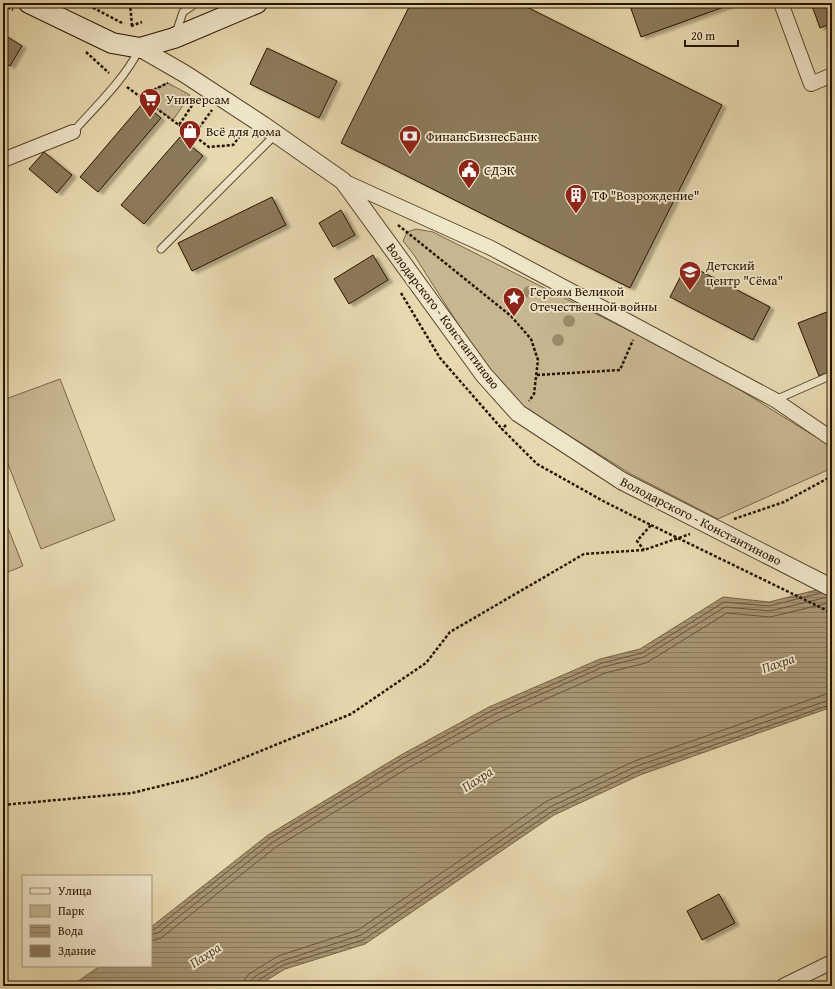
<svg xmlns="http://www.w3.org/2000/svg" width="835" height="989" font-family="'Gentium Book Plus',serif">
<defs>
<pattern id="grass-tufts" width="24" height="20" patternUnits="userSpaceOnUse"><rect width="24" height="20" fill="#c6b790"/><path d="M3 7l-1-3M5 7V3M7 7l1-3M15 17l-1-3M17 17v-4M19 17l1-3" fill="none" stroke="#aa9c7a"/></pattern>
<pattern id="water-rules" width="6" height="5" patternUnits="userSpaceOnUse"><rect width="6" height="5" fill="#a69673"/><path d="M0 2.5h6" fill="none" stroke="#87795c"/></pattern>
<filter id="shadow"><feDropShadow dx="4.5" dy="2.5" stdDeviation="1" flood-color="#0004"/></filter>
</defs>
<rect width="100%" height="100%" fill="#e6d9ae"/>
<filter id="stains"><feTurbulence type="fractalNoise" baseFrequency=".005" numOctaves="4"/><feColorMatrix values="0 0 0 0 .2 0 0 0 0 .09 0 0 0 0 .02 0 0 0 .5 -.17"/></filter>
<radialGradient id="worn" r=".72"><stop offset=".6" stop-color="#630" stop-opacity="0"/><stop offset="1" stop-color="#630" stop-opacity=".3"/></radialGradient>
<polygon fill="url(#grass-tufts)" stroke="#786548" points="168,83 190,95 173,120 139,96"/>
<g fill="#c6b790" stroke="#786548">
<polygon points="416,229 433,232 620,326 695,362 832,447 832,468 718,519 631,474 523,407 488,371 414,255 403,241 407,232"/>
<polygon points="60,379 115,520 41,549 3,451 3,400"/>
<polygon points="3,515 23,566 3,574"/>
</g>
<polygon fill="url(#water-rules)" stroke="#746245" points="832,586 832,707 640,775 554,815 365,944 285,969 257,986 71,986 100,966 151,966 151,927 268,835 401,755 489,707 600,659 640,649 723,597 769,602"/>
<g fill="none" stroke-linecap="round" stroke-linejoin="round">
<g stroke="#68543a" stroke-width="1">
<polyline points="151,930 155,929 270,838 403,758 491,711 602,663 642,653 724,602 769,606 821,593"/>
<polyline points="151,935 158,933 273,842 405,763 493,715 603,667 644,657 725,607 770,611 828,597"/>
<polyline points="151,941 161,938 276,847 408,768 496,721 605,673 646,663 727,613 770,617 832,602"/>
<polyline points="244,986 245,979 249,974 278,956 358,930 547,801 635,761 826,694 832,693"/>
<polyline points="250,986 251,981 254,977 282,961 361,935 550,807 637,766 832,699"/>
<polyline points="255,986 257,981 283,965 363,940 553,811 639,771 832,704"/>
</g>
</g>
<g fill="#8b7a5a" stroke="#291300" filter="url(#shadow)">
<polygon points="411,3 519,3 722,105 630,288 341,143"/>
<polygon points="629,3 735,3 641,37"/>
<polygon points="811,3 832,3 832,23 820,28"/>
<polygon points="3,34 22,46 10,66 3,62"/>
<polygon points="267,48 337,81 319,118 250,84"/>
<polygon points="143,103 161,118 98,192 80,177"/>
<polygon points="180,137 203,156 144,224 121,205"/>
<polygon points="44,152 72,175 57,193 29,169"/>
<polygon points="272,197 286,225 192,271 178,243"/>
<polygon points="341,210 355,235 333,247 319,223"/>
<polygon points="373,255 388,280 349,304 334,279"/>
<polygon points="687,264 770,307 753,340 670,297"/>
<polygon points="832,310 832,371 819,376 798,323"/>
<polygon points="719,894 735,923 702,940 687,911"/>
</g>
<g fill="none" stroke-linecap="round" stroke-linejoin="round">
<g stroke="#58442c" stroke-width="9">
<g id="service">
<polyline points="176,33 183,12 196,3"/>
<path d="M73 132C96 106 123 81 139 50"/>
<polyline points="161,249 276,134"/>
<polyline points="775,400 832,375"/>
</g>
</g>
<g stroke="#58442c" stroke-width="16">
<g id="minor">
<polyline points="781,3 811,84 832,75"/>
<polyline points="3,160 73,132"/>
<polyline points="343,181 491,248 775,400 832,439"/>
<polyline points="783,986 832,962"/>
</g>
</g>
<g stroke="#58442c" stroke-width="19">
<polyline id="tertiary" points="140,48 185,74 263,125 343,181 484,375 518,413 622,481"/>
</g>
<g stroke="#291300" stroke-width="22">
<polyline id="secondary" points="29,3 112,43 140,48 174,38 257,3"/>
</g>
<g stroke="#291300" stroke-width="2.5" stroke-dasharray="3 2" stroke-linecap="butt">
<polyline points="84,3 124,24"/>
<polyline points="130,3 132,26"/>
<polyline points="3,5 13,10"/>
<polyline points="131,26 142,22"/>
<polyline points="86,52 109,73"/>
<polyline points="127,87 179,125 195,101"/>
<polyline points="140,96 168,83"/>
<polyline points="179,125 209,147 233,145 244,131"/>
<polyline points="193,136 212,110"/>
<polyline points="398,225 511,316 531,339 538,360 534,394 529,401"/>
<polyline points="401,293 440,358 502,429"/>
<polyline points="537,375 620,370 633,340"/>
<polyline points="506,425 502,429 537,464 605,502 651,525 637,541 644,550"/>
<polyline points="734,519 784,502 832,476"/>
<polyline points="3,805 132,793 197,777 351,714 426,663 450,632 584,554 644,550 690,534"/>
</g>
<use href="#service" stroke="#efe6ca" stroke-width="7"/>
<use href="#minor" stroke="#efe6ca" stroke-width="14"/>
<use href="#tertiary" stroke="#efe6ca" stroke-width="17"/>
<use href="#secondary" stroke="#efe6ca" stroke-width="20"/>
<g stroke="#58442c" stroke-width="19" stroke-linecap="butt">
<polyline id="tertiary-bridge" points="622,481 832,588"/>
</g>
<polyline stroke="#291300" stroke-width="2.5" stroke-dasharray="3 2" stroke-linecap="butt" points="651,525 832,613"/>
<use href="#tertiary-bridge" stroke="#efe6ca" stroke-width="17"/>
</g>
<g fill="#9c8b6a">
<circle cx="529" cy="292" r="6"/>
<circle cx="569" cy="321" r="6"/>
<circle cx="558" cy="340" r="6"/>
</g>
<defs>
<g id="supermarket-pin" transform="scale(1.15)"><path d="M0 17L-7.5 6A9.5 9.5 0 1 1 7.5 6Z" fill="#8f2418" stroke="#efe6ca"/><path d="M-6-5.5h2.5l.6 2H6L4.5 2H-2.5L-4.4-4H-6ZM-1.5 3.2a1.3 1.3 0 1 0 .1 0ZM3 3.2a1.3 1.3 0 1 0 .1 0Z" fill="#fff"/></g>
<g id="shop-pin" transform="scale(1.15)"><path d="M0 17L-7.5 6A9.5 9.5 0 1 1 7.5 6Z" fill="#8f2418" stroke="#efe6ca"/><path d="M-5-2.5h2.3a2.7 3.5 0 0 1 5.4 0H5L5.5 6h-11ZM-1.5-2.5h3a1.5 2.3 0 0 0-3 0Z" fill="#fff"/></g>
<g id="bank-pin" transform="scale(1.15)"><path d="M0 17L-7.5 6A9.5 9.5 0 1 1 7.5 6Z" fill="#8f2418" stroke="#efe6ca"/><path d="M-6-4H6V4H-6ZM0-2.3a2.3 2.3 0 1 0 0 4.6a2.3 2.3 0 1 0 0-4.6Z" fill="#fff"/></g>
<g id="civic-pin" transform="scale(1.15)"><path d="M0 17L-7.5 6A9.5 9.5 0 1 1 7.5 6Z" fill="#8f2418" stroke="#efe6ca"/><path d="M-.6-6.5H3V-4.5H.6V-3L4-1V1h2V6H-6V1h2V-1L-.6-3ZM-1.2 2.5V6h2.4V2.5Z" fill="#fff"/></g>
<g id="building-pin" transform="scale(1.15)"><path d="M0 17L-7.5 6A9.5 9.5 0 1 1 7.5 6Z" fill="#8f2418" stroke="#efe6ca"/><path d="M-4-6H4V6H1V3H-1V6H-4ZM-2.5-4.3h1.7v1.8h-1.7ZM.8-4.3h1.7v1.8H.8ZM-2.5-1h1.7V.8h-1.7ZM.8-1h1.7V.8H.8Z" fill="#fff"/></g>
<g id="school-pin" transform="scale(1.15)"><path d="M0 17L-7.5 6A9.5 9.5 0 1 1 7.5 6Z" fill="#8f2418" stroke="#efe6ca"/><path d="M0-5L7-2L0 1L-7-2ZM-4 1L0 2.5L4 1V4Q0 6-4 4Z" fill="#fff"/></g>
<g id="sight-pin" transform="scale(1.15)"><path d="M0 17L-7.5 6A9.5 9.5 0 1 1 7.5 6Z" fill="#8f2418" stroke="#efe6ca"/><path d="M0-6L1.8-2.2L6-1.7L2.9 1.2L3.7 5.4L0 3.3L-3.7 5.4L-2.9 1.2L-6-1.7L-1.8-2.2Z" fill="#fff"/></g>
</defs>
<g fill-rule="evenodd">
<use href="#supermarket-pin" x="150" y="99"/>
<use href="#shop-pin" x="190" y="131"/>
<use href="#bank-pin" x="410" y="136"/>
<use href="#civic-pin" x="469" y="170"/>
<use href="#building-pin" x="576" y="195"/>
<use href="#school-pin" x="690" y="272"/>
<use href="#sight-pin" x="514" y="298"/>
</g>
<g text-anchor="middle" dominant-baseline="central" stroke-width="3.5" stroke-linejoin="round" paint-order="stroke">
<g font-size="13" fill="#291300" stroke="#efe6ca" text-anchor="start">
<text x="166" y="99">Универсам</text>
<text x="206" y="131">Всё для дома</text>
<text x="426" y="136">ФинансБизнесБанк</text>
<text x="484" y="170">СДЭК</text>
<text x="592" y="195">ТФ "Возрождение"</text>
<text x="706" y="265">Детский<tspan x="706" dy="15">центр "Сёма"</tspan></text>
<text x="530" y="291">Героям Великой<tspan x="530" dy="15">Отечественной войны</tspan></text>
</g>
<g font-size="13" fill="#291300" stroke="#efe6ca">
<text transform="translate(443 316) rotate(53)">Володарского - Константиново</text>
<text transform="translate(701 521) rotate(27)">Володарского - Константиново</text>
</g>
<g font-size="14" font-style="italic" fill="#5b472e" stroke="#efe6ca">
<text transform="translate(778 663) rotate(-19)">Пахра</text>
<text transform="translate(477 779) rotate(-33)">Пахра</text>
<text transform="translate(205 955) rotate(-33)">Пахра</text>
</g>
</g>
<rect width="835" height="989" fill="none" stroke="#e6d9ae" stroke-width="16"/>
<rect x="4" y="4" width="827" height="981" fill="none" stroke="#291300" stroke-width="2"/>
<rect x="8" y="8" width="819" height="973" fill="none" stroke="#291300"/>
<rect x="22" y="875" width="130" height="92" fill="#efe6ca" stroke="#a09279"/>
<rect x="30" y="888" width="20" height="6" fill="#efe6ca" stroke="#a09279"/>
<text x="58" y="895" font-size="12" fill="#291300">Улица</text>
<rect x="30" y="905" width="20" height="12" fill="#c6b790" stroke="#a09279"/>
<text x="58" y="915" font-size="12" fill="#291300">Парк</text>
<rect x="30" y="925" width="20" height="12" fill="url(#water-rules)" stroke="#a09279"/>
<text x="58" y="935" font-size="12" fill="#291300">Вода</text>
<rect x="30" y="945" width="20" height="12" fill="#8b7a5a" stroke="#a09279"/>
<text x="58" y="955" font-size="12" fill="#291300">Здание</text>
<path d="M685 40v6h53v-6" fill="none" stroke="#291300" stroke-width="2"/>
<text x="691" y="40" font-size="12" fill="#291300" stroke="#efe6ca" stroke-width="3" paint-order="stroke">20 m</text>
<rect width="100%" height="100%" filter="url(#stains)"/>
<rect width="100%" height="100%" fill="url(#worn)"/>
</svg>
